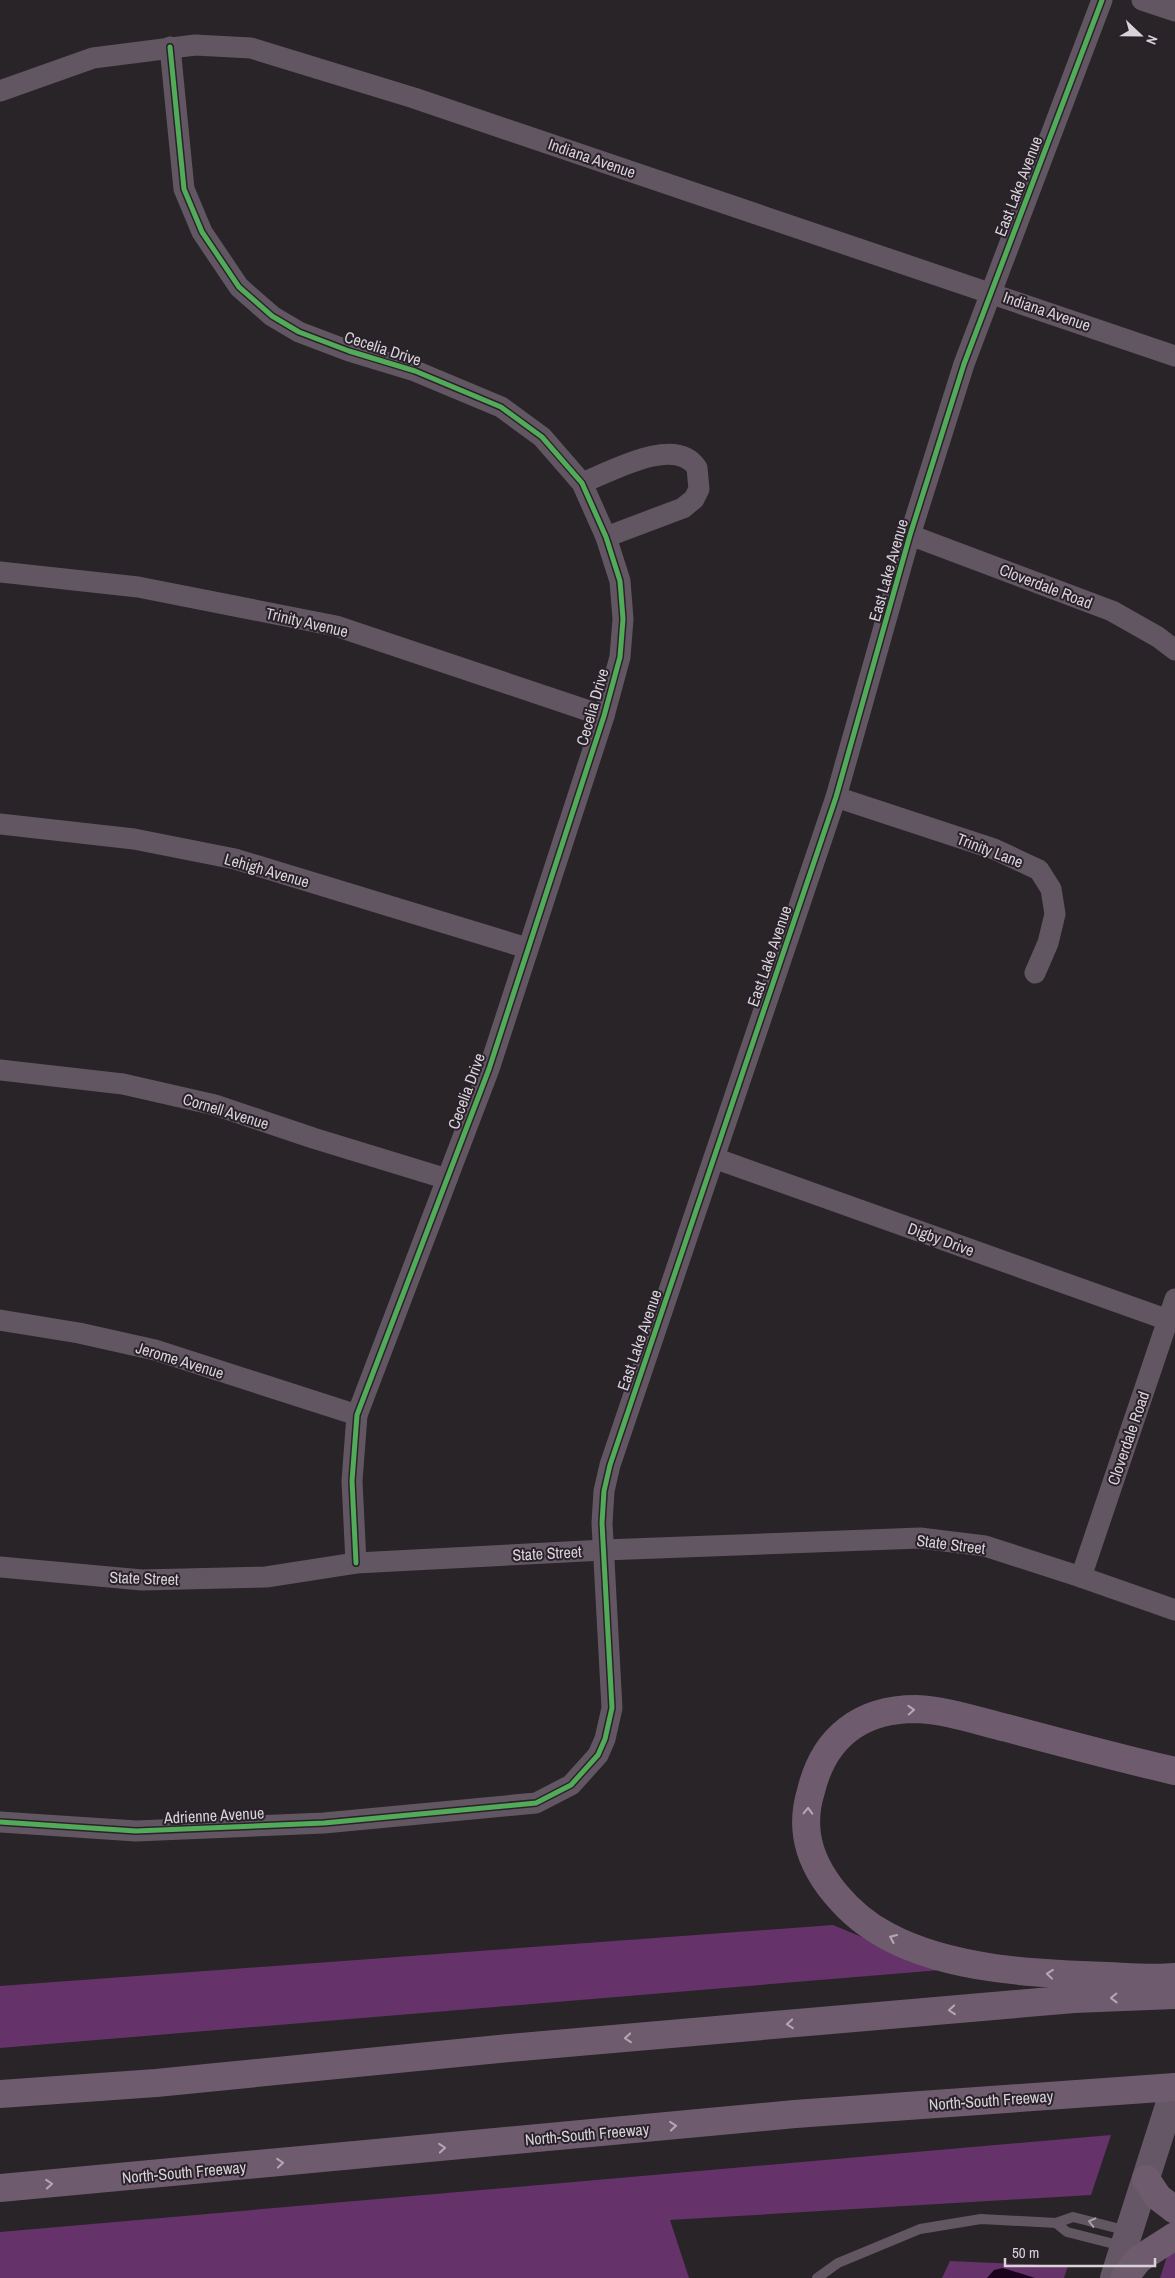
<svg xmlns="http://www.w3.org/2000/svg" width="1175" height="2278" font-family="'Archivo Narrow',sans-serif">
<rect width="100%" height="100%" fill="#282428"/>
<g fill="#653269">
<polygon points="833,1925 941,1970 0,2048 0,1986"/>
<polygon points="1111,2135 1091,2195 670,2220 689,2278 0,2278 0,2232"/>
<polygon points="1172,2241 1175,2242 1175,2278 1160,2278"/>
<polygon points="950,2261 1068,2266 1064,2278 942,2278"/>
</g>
<polygon fill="#1b031e" points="1003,2268 1035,2278 987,2278 994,2270"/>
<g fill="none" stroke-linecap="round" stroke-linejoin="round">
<g stroke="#625663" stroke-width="10">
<polyline points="1056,2223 1067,2232 1122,2246"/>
<polyline points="817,2278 838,2263 920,2229 981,2219 1056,2223 1073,2217 1128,2231"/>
</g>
<g stroke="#625663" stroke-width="21">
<polyline points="1142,0 1175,11"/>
<polyline points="170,47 184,189 202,232 239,287 272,316 299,332 349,351 415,371 501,407 542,437 582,483 606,537 620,581 623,619 620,657 604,716 489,1069 357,1415 352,1481 356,1563"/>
<polyline points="0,91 93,58 195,45 251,48 414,98 1175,356"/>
<path d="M582 483C610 472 676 434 697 468L699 489 694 499 683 508 606 537"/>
<polyline points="910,535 1112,611 1158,637 1175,650"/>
<polyline points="0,572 138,587 336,626 604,716"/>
<polyline points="836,797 994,849 1039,870 1051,889 1055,914 1048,943 1035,973"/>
<polyline points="0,824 134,839 235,859 527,948"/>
<polyline points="0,1070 123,1084 215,1105 313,1138 447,1179"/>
<polyline points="714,1158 1168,1320"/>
<polyline points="0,1320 79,1333 155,1350 357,1415"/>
<polyline points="0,1567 142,1580 266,1577 356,1563 604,1550 920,1538 985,1546 1081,1577 1175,1610"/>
<polyline points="1081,1577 1175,1299"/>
<polyline points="0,1822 136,1831 324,1823 536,1803 571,1785 598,1755 605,1739 612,1708 602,1523 604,1491 610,1465 836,797 910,535 964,364 1102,0"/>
</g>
<polyline stroke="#665767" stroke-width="28" points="1114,2278 1175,2087"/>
<g stroke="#6e5c6e" stroke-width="28">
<path d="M1175 1771C1119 1758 1063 1743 1007 1728 978 1721 946 1710 916 1709 861 1709 824 1737 811 1791 807 1804 805 1821 807 1835 813 1877 851 1917 887 1936 950 1970 1038 1974 1108 1976 1130 1977 1153 1979 1175 1977"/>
<polyline points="0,2094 156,2083 509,2048 1074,1999 1175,1995"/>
<polyline points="1146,2179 1158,2197 1175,2210"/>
<polyline points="0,2188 795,2114 1175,2087"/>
<polyline points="1124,2278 1139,2259 1175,2236"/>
</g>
<g stroke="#2a222a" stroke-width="8">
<g id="cycleway">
<polyline points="170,47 184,189 202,232 239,287 272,316 299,332 349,351 415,371 501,407 542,437 582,483 606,537 620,581 623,619 620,657 604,716 489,1069 357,1415 352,1481 356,1563"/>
<polyline points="0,1822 136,1831 324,1823 536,1803 571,1785 598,1755 605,1739 612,1708 602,1523 604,1491 610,1465 836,797 910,535 964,364 1102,0"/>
</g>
</g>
<use href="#cycleway" stroke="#51ab58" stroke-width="5"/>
</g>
<defs><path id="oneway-chevron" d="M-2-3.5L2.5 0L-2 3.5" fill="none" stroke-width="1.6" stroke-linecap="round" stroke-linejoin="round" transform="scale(1.25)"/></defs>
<g stroke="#b3a9b3">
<use href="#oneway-chevron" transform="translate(911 1710) rotate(-3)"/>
<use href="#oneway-chevron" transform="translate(808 1811) rotate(-88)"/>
<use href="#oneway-chevron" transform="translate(893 1938) rotate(-156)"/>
<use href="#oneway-chevron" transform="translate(1050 1974) rotate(-174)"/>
<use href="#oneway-chevron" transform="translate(1114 1998) rotate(179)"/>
<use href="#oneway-chevron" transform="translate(952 2010) rotate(175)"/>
<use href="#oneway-chevron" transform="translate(790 2024) rotate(175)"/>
<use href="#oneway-chevron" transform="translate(628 2038) rotate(175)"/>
<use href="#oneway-chevron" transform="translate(673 2126) rotate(-5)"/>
<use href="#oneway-chevron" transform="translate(442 2148) rotate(-5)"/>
<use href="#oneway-chevron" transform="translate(280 2163) rotate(-5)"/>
<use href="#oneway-chevron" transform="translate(49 2184) rotate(-5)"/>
</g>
<use stroke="#a9a1a9" href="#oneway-chevron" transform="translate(1092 2222) rotate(-166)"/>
<g text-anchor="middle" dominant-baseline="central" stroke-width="4" stroke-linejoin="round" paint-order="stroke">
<g font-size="16" fill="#d8d3d8" stroke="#2a222a">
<text transform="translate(592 158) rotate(19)">Indiana Avenue</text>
<text transform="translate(1018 186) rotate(-69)">East Lake Avenue</text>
<text transform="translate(1047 311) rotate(19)">Indiana Avenue</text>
<text transform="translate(383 348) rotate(18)">Cecelia Drive</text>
<text transform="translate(888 570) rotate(-74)">East Lake Avenue</text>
<text transform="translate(1046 586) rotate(21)">Cloverdale Road</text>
<text transform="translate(307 622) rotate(13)">Trinity Avenue</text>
<text transform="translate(592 707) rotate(-74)">Cecelia Drive</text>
<text transform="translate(990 850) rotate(21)">Trinity Lane</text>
<text transform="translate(267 870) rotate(16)">Lehigh Avenue</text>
<text transform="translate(769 956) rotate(-71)">East Lake Avenue</text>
<text transform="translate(466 1091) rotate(-70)">Cecelia Drive</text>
<text transform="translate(226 1111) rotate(17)">Cornell Avenue</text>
<text transform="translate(941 1239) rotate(20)">Digby Drive</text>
<text transform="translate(639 1340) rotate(-71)">East Lake Avenue</text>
<text transform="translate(180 1360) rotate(17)">Jerome Avenue</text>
<text transform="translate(1128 1438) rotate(-71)">Cloverdale Road</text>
<text transform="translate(951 1544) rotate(7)">State Street</text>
<text transform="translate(547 1553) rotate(-3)">State Street</text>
<text transform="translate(144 1578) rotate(2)">State Street</text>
<text transform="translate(214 1815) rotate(-3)">Adrienne Avenue</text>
<text transform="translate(991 2100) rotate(-4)">North-South Freeway</text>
<text transform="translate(587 2134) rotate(-5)">North-South Freeway</text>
<text transform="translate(184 2172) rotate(-5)">North-South Freeway</text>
</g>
</g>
<g transform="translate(1140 35) rotate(112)" stroke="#2a222a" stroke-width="4" paint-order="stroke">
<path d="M0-4L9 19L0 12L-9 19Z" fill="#d8d3d8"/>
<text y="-8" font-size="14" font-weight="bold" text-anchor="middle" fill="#d8d3d8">N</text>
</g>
<path d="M1005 2258v8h150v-8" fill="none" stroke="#d8d3d8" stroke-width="2.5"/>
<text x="1012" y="2258" font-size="15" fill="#d8d3d8" stroke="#2a222a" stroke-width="4" paint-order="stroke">50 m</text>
</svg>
